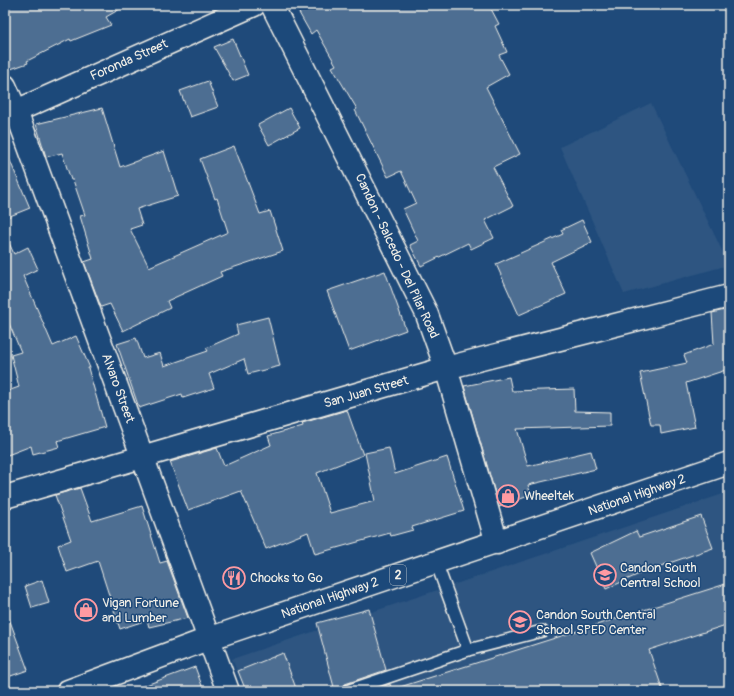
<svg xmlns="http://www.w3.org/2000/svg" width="734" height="696" font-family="Pangolin,sans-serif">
<rect width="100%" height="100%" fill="#1f4a7a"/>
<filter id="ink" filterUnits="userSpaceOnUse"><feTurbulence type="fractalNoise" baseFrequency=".025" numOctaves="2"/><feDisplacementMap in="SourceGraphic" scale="8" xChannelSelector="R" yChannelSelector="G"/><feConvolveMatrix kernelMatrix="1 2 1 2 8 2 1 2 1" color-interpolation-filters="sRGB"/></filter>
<g filter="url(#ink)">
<g fill="#2d5581">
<polygon points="651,103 729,265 624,294 560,147"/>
<polygon points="729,492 729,690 245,691 232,659"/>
</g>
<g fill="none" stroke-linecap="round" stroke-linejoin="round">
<polyline stroke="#9cacbb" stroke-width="7" points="726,5 729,12"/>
</g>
<g fill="#4d6e92" stroke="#f4f1e8">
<polygon points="5,5 127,5 106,17 111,25 71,41 70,39 27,61 28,63 5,71"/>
<polygon points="308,5 489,5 499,24 495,26 507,52 499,55 509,74 486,87 520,154 493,167 513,206 485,220 494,238 471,249 468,243 421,266 410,245 418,241 403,209 416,203 401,171 388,177 355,110 357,109 332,67 336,65 316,30 311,34 298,11"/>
<polygon points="233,39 248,75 233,81 214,47"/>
<polygon points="208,81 218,107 190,117 180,91"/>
<polygon points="102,108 120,167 164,151 178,196 137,209 142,225 130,229 149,267 228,232 217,198 215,199 200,159 234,146 260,214 270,211 283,251 220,272 222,276 167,301 170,308 123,331 110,304 101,307 84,262 93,259 80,216 85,215 73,180 71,180 62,153 46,157 36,124"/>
<polygon points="289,108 300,128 269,145 258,125"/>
<polygon points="5,149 30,208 5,218"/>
<polygon points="582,220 592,242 551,262 566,294 519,315 496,264 563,234 561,230"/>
<polygon points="5,234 14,254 28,247 38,269 23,276 53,346 76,336 90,368 88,368 105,427 57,441 59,447 33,454 31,446 5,456 5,392 19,387 11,355 21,352 5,314"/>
<polygon points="385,271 406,330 349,351 327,291"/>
<polygon points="729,309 729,369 686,383 695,427 661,434 660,425 651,425 640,373 687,363 684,355 714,344 712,313"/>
<polygon points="268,317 280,366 248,374 244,359 209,374 214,388 183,398 182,394 139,408 117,344 136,338 143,358 160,353 164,366 208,351 206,348 238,334 236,325"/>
<polygon points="509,377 512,391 574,389 575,411 610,412 610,426 517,429 528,466 591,451 596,469 528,485 531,495 499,507 464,386"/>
<polygon points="347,410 363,455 317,473 330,513 375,501 365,453 389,448 395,474 447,457 464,511 412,527 413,530 391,536 390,533 315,554 308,532 266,549 241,491 188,510 170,462 217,448 224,466 271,445 268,436 303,426 302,423"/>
<polygon points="80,488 92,521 142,506 160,563 167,561 188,618 149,627 147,620 120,629 98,561 67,572 58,545 71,540 55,495"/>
<polygon points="701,516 713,548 646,571 606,589 590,553 636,531 639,537"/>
<polygon points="42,580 49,603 32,608 25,586"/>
<polygon points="729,583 729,624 649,650 663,691 400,691 400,687"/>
<polygon points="369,609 386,670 345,684 340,691 335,691 317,623"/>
<polygon points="7,613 28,670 5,678 5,614"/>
<polygon points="283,653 297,691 246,691 238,671"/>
<polygon points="195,667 204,691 136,691 135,689"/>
<polygon points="390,684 392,691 369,691"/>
</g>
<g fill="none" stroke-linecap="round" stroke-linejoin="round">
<g stroke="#f4f1e8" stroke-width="14">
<g id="service">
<polyline points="436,562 468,650"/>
<polyline points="347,691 468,650 542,631"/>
</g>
</g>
<g stroke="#f4f1e8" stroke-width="25">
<g id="minor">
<polyline points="5,86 16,111 228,691"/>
<polyline points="5,116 254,5"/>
<polyline points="5,497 446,368 729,296"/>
</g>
</g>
<g stroke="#f4f1e8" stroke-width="25">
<polyline id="secondary" points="272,5 426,312 446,368 497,543"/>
</g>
<g stroke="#f4f1e8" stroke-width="25">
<polyline id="primary" points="68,691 208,639 729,463"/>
</g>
<use href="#service" stroke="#1f4a7a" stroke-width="11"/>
<use href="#minor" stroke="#1f4a7a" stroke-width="22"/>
<use href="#secondary" stroke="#1f4a7a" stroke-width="22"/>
<use href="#primary" stroke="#1f4a7a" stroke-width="22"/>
</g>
</g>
<defs>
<g id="shop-ring" transform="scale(1.15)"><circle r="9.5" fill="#1f4a7a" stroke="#ff9aa2" stroke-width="1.5"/><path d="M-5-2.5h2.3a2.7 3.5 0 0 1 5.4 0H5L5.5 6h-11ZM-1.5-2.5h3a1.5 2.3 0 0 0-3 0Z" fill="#ff9aa2"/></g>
<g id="school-ring" transform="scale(1.15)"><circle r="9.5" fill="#1f4a7a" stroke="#ff9aa2" stroke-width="1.5"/><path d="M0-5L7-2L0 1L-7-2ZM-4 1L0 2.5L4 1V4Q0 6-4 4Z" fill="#ff9aa2"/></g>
<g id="restaurant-ring" transform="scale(1.15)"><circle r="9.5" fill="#1f4a7a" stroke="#ff9aa2" stroke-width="1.5"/><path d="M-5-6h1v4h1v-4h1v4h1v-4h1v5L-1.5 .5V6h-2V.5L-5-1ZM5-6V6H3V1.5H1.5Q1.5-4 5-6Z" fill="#ff9aa2"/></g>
</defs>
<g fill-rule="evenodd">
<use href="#shop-ring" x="508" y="496"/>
<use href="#school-ring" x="605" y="575"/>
<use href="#restaurant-ring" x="234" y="578"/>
<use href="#shop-ring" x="86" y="610"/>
<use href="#school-ring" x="520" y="622"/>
</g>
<g text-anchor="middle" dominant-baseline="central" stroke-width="3" stroke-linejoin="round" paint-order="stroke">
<rect fill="#1f4a7a" stroke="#b4bfc7" stroke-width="1" x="390" y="565" width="16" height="20" rx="3"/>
<g font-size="12" font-weight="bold" fill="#f4f1e8">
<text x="398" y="575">2</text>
</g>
<g font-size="13" fill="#f4f1e8" stroke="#1f4a7a">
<text transform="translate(129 60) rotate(-24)">Foronda Street</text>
<text transform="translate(397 256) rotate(65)">Candon - Salcedo - Del Pilar Road</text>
<text transform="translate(118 388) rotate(70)">Alvaro Street</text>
<text transform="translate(366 392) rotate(-16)">San Juan Street</text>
<text transform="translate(637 495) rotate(-19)">National Highway 2</text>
<text transform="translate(330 598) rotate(-19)">National Highway 2</text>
</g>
<g font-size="13" fill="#f4f1e8" stroke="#1f4a7a" text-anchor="start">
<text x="524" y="496">Wheeltek</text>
<text x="620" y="568">Candon South<tspan x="620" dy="15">Central School</tspan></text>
<text x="250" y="578">Chooks to Go</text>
<text x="102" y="603">Vigan Fortune<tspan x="102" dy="15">and Lumber</tspan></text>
<text x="536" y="615">Candon South Central<tspan x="536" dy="15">School SPED Center</tspan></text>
</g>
</g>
<rect width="734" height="696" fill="none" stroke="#1f4a7a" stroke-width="20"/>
<rect x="10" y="10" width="714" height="676" fill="none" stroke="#f4f1e8" stroke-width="1.5" filter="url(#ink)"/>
</svg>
